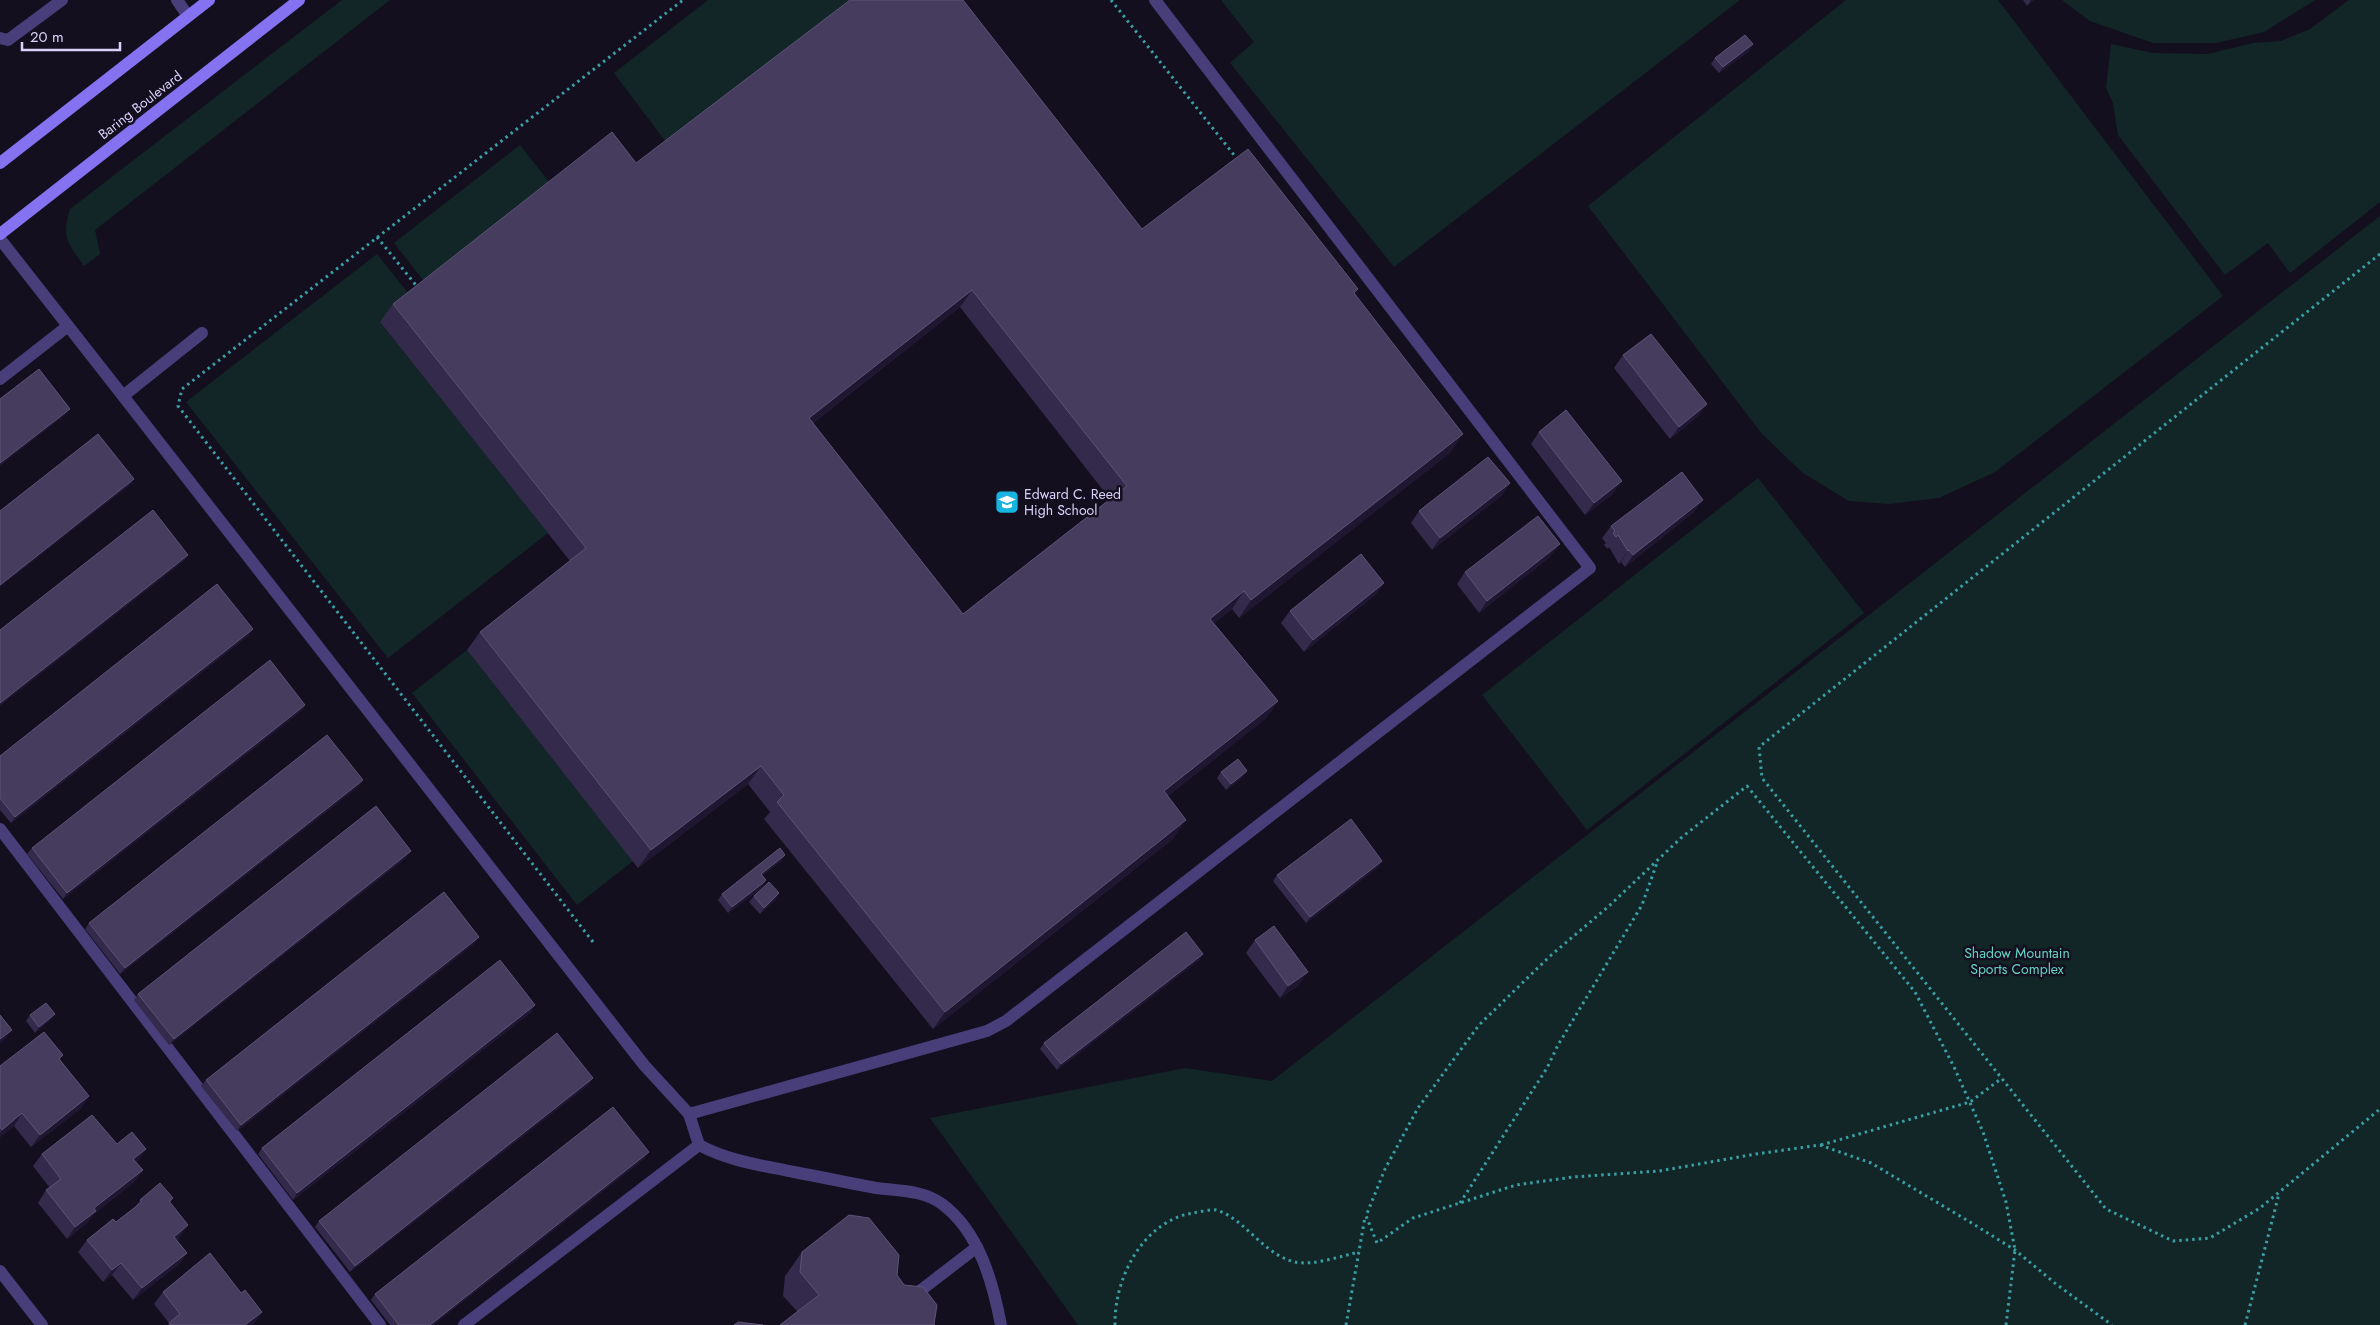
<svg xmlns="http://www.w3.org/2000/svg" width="2380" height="1325" font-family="Jost,sans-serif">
<rect width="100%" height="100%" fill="#130f1f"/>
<g fill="#122628">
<path d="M342 0H390L95 230 100 254 84 266C68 243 61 238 70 209Z"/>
<polygon points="708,0 861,0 669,146 614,73"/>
<polygon points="1221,0 1740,0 1394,267 1230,63 1254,42"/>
<polygon points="1846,0 1998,0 2223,296 1995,472 1939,498 1889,504 1849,501 1803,473 1762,434 1588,206"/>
<polygon points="2062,0 2315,0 2264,32 2216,43 2153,43 2090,21"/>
<polygon points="2349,0 2380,0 2380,202 2290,273 2268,243 2225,275 2118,135 2113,103 2106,88 2111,44 2153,53 2208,54 2253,43 2281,41 2310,29"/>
<polygon points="520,145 553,187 427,285 394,243"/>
<polygon points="2380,216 2380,1325 1078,1325 930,1118 1185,1068 1272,1081"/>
<polygon points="377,254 412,298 380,322 548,533 388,658 186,402"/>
<polygon points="1758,478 1864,613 1587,830 1482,695"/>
<polygon points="467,650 633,861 577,905 412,693"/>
</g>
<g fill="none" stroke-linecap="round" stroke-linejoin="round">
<g stroke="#3a9fa5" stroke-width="3" stroke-dasharray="2.5 4" stroke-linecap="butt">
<polyline points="1111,0 1238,160"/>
<polyline points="377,237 419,289"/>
<polyline points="2380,254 1759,747 1762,778 2106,1209 2173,1241 2210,1238 2260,1208 2380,1109"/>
<polyline points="593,942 178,406 182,389 683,0"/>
<polyline points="1821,1145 1970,1102 2002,1078"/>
<polyline points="1460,1203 1547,1068 1558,1045 1642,905 1658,860"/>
<path d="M1115 1325C1114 1278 1143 1221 1193 1213 1200 1212 1210 1209 1216 1210 1246 1219 1262 1254 1295 1262 1312 1266 1342 1256 1359 1252"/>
<polyline points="1346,1325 1365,1217"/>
<polyline points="2006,1325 2015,1250 2006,1202 1983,1132 1954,1067 1915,992 1747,786 1682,837 1609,906 1549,957 1479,1025 1418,1108 1385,1169 1366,1216 1377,1243 1413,1218 1516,1185 1573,1177 1659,1171 1756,1154 1820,1145 1871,1163 1970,1222 2015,1250 2056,1284 2112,1325"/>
<polyline points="2245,1325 2279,1194"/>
</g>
<g stroke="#483e79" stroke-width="12">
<polyline points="177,0 188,16"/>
<polyline points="0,38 8,40 62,0"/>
<polyline points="0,239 123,396 202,333"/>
<polyline points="0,379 68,326"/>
<polyline points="123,396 644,1065 689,1114 987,1031 1006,1021 1590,568 1155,0"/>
<polyline points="0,829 380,1325"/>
<path d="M699 1145C729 1161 760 1165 794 1172 821 1177 849 1183 876 1188 899 1191 923 1190 942 1204 979 1231 993 1283 1001 1325"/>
<polyline points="912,1297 977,1247"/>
<polyline points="464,1325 699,1145 689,1114"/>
</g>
<polyline stroke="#483e79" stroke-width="12" points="0,1271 42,1325"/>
<g stroke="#8472f1" stroke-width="12">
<polyline points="0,163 209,0"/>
<polyline points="0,234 299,0"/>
</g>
</g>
<g fill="#342a4b" fill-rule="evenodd">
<polygon points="2023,0 2034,0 2027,6"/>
<polygon points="1753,44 1749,51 1719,73 1711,64 1715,58"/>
<path d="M636 163 1142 229 1355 294 1451 452 1239 618 1232 609 1214 623 1278 701 1265 719 1168 796 1174 838 933 1029 764 819 770 812 748 784 638 868 467 650 480 632 570 561 380 322 393 304ZM960 307 1110 499 963 614 813 423Z"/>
<polygon points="1623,355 1707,404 1698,416 1670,439 1614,368"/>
<polygon points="1539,432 1613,494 1585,515 1531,444"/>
<polygon points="1510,483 1502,495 1432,550 1411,523 1419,511"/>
<polygon points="1694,512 1625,567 1621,562 1619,564 1609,547 1608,549 1604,545 1606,543 1602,538 1611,526"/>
<polygon points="1551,556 1479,613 1457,584 1465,572"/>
<polygon points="1384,583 1375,595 1304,652 1281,623 1290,611"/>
<polygon points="253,629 249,635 11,823 0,810 0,756"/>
<polygon points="305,705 301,711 63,899 27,854 32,848"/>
<polygon points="1221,772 1243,777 1226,790 1217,778"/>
<polygon points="363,780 359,786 120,974 85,929 89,923"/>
<polygon points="785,855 781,861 762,876 766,880 759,890 728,913 718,900 722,894"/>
<polygon points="407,857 169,1045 134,1000 138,994"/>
<polygon points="1382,861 1378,867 1306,923 1273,881 1277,875"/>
<polygon points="779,893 775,900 760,914 749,902 754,896"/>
<polygon points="1255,940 1299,985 1280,998 1246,953"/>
<polygon points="475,943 237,1131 201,1086 206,1080"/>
<polygon points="1203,954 1199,960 1057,1070 1040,1049 1044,1043"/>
<polygon points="535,1005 531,1012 293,1200 258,1154 262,1148"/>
<polygon points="55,1014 50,1020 35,1033 26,1021 30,1015"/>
<polygon points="60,1060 89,1096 80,1109 31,1147 14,1126 0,1137 0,1066"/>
<polygon points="593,1078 588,1085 350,1272 315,1227 319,1221"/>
<polygon points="117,1144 146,1149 136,1162 143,1170 134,1182 94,1214 87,1223 67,1239 38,1203 46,1190 50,1188 33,1166 42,1154"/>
<polygon points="645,1158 433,1325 390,1325 371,1300 375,1294"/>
<polygon points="173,1198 170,1203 180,1237 177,1240 187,1253 178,1265 133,1300 112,1275 103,1282 78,1252 87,1240 116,1222 135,1207 140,1200"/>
<polygon points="802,1252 897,1275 934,1324 797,1311 783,1296 785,1276"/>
<polygon points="163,1292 241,1293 262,1312 253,1325 168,1325 169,1323 154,1304"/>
</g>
<g fill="#1f1732">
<polygon points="2031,0 2034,0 2027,6"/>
<polygon points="1753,44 1749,51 1719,73 1723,67"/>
<polygon points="972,290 960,307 796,436 809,418"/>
<polygon points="1707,404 1698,416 1670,439 1679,427"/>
<polygon points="70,409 65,415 0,466 0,463"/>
<polygon points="1463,434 1451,452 1239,618 1251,600"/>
<polygon points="134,479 130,485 0,587 0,585"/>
<polygon points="1622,481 1613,494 1585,515 1594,503"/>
<polygon points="1510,483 1502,495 1432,550 1440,538"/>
<polygon points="1703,500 1694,512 1625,567 1633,555"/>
<polygon points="1560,544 1551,556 1479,613 1487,601"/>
<polygon points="1629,550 1621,562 1619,564 1628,551"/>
<polygon points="188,555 184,561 0,706 0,703"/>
<polygon points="1384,583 1375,595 1304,652 1313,640"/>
<polygon points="1244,591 1232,609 1198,636 1210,619"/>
<polygon points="253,629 249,635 11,823 15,817"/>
<polygon points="1278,701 1265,719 1152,809 1164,791"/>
<polygon points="305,705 301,711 63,899 67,893"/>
<polygon points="761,766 748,784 638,868 651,850"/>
<polygon points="1247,771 1243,777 1226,790 1231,784"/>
<polygon points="363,780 359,786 120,974 125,968"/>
<polygon points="1186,820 1174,838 933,1029 945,1012"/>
<polygon points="411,851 407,857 169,1045 174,1039"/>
<polygon points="785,855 781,861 757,880 761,874"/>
<polygon points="1382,861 1378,867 1306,923 1310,917"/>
<polygon points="763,883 759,890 728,913 732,907"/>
<polygon points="779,893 775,900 760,914 764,908"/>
<polygon points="479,937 475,943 237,1131 241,1125"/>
<polygon points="1203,954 1199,960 1057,1070 1061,1064"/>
<polygon points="1308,972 1299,985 1280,998 1288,986"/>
<polygon points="535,1005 531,1012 293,1200 297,1193"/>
<polygon points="55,1014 50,1020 35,1033 39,1027"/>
<polygon points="12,1030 3,1042 0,1044 0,1039"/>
<polygon points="593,1078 588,1085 350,1272 355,1266"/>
<polygon points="89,1096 80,1109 31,1147 40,1135"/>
<polygon points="22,1113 14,1126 0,1137 0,1133 2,1130"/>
<polygon points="146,1149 138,1161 125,1171 133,1159"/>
<polygon points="649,1152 645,1158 433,1325 430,1325"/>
<polygon points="143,1170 134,1182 94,1214 87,1223 67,1239 75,1227 94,1208"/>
<polygon points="188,1225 180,1237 166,1249 174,1237"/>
<polygon points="187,1253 178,1265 133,1300 142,1288"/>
<polygon points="121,1263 112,1275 103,1282 112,1270"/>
<polygon points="262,1312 253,1325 245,1325"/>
</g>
<g fill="#463c5e" stroke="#5d5376" fill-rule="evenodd">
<path d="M850 0H963L1142 229 1248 149 1358 289 1354 293 1463 434 1251 600 1244 591 1210 619 1278 701 1164 791 1186 820 945 1012 777 802 784 795 761 766 651 850 480 632 586 548 393 304 612 132 636 163ZM972 290 1127 486 963 614 809 418Z"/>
<polygon points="1745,35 1753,44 1723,67 1715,58"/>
<polygon points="1651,334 1707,404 1679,427 1623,355"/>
<polygon points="39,369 70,409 0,463 0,399"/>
<polygon points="1566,410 1622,481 1594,503 1539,432"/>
<polygon points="98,434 134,479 0,585 0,511"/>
<polygon points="1488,457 1510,483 1440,538 1419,511"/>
<polygon points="1682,472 1703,500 1633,555 1629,550 1628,551 1618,535 1616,537 1613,533 1615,531 1611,526"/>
<polygon points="153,510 188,555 0,703 0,630"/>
<polygon points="1538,516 1560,544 1487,601 1465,572"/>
<polygon points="1361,554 1384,583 1313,640 1290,611"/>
<polygon points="217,584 253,629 15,817 0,798 0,756"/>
<polygon points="270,660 305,705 67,893 32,848"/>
<polygon points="327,735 363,780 125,968 89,923"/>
<polygon points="1238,759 1247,771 1231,784 1221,772"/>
<polygon points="376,806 411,851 174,1039 138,994"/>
<polygon points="1351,819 1382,861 1310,917 1277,875"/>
<polygon points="780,848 785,855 761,874 766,880 763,883 732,907 722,894"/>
<polygon points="769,882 779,893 764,908 754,896"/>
<polygon points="444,892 479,937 241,1125 206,1080"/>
<polygon points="1274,926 1308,972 1288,986 1255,940"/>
<polygon points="1186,932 1203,954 1061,1064 1044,1043"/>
<polygon points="500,960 535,1005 297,1193 262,1148"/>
<polygon points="46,1003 55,1014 39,1027 30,1015"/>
<polygon points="0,1015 12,1030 0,1039"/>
<polygon points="44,1032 63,1055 59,1059 89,1096 40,1135 22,1113 2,1130 0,1127 0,1066"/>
<polygon points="557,1033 593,1078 355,1266 319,1221"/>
<polygon points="613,1107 649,1152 430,1325 399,1325 375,1294"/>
<polygon points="92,1115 117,1144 132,1132 146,1149 133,1159 143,1170 94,1208 96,1211 75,1227 46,1190 61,1179 42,1154"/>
<polygon points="160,1183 173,1198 169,1201 188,1225 174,1237 187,1253 142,1288 121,1263 112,1270 87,1240 113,1219 116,1222 142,1202 140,1200"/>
<polygon points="849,1215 869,1218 899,1255 897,1275 904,1285 923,1287 937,1305 934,1324 935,1325 780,1325 819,1295 800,1272 802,1252"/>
<polygon points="210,1253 241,1293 245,1290 262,1312 245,1325 171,1325 169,1323 180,1314 163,1292"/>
<polygon points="738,1322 763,1325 734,1325"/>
</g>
<defs>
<g id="school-square" transform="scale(1.25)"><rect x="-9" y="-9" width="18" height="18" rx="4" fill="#17b4e0" stroke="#130f1f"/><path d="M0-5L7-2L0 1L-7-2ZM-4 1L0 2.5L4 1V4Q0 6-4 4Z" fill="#fff"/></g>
</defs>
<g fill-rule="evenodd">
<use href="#school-square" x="1007" y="502"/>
</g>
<g text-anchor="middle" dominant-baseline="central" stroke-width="5" stroke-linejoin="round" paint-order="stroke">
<g font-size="14" fill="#dbd1fa" stroke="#130f1f">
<text transform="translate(140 105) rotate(-38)">Baring Boulevard</text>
</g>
<g font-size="14" fill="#dbd1fa" stroke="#130f1f" text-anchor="start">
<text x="1024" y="494">Edward C. Reed<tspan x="1024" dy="16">High School</tspan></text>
</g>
<g font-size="14" fill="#65d2c4" stroke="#130f1f">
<text x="2017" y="953">Shadow Mountain<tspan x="2017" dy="16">Sports Complex</tspan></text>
</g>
</g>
<path d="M22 42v8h98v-8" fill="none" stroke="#dbd1fa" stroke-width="2.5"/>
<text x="30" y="42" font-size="15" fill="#dbd1fa" stroke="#130f1f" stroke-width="4" paint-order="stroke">20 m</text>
</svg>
